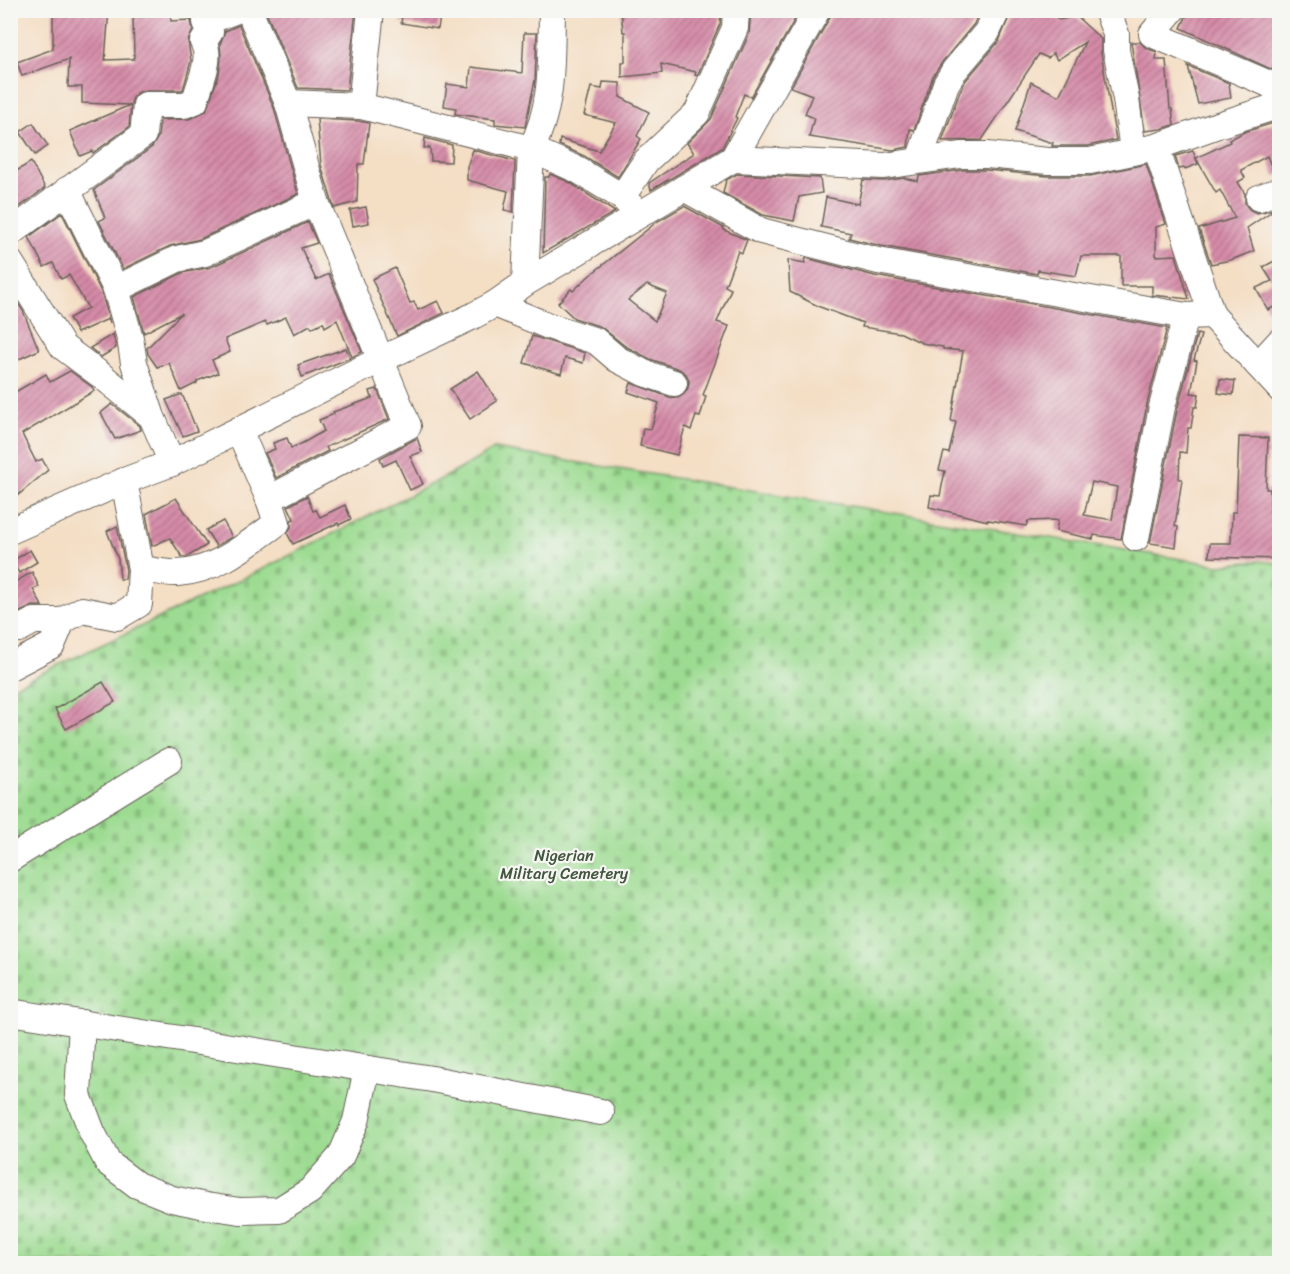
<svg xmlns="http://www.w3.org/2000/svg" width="1290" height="1274" font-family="Sriracha,sans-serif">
<defs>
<pattern id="cemetery-stones" width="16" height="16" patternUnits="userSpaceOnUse" patternTransform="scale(1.5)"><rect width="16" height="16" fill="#9cdb91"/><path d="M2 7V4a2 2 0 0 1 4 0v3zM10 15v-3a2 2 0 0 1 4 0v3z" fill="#86bb7c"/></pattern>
<pattern id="building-hatch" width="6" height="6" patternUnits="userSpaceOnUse" patternTransform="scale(1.5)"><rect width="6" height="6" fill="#d68ba8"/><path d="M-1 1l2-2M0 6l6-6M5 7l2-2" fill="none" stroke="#ad7188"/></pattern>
</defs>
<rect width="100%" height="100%" fill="#f6f6f2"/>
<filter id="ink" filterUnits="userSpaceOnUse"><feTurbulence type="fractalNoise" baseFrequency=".0167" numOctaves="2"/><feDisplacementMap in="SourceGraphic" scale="12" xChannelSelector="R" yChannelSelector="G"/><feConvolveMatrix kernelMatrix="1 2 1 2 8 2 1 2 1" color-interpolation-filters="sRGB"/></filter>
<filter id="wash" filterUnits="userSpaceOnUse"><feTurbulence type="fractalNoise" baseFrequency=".008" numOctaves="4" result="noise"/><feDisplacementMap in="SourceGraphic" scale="24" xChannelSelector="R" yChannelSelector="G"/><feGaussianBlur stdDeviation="1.35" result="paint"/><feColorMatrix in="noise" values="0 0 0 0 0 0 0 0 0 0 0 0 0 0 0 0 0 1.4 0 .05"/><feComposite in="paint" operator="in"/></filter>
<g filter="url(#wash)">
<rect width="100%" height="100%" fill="#f4dec4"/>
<polygon fill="url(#cemetery-stones)" stroke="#5c7c56" stroke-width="1.5" points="494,449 1219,565 1257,561 1279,563 1279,1263 11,1263 10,688 265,568 457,471"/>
<g id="blocks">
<g fill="url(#building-hatch)" fill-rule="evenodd">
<polygon points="53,10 109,10 105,60 134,59 133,17 149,17 148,10 170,10 171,21 191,20 193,30 188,41 191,61 183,90 146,90 138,92 134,96 131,103 129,127 93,153 92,151 80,156 70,131 130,105 82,103 82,87 68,87 69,59 22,76 17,62 53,49"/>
<polygon points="270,10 356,10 347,90 298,88 266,12"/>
<polygon points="403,10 441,10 438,29 401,23"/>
<polygon points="621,10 721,10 720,24 697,76 695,75 696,72 661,64 662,73 622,77 622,62 625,62 625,32 623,32"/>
<polygon points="751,10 800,10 751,97 744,94 735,117 737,118 722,148 651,190 649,183 694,153 687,143 711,119 749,34"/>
<polygon points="832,10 980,10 974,24 943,61 933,76 914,130 910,129 908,147 893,150 809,137 814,118 805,114 812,95 791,87 830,17"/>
<polygon points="1012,10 1049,10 1059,20 1076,16 1101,39 1101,53 1116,140 1088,146 1052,146 1053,143 1015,131 1031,82 1059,96 1085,42 1057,60 1053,53 1048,58 1039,54 982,140 942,141 960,91 966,80 999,41"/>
<polygon points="1189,10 1280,10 1280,66 1277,72 1181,28"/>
<polygon points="239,25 274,108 298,194 200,239 170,246 123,269 99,221 105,218 94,190 152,147 158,137 160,120 189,119 206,111 219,74 221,57 220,44 225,31"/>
<polygon points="524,33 537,33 535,80 525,127 495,124 495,119 455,114 456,108 444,106 447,84 469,87 471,67 522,73"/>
<polygon points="1131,42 1140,42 1146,48 1157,52 1156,60 1166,60 1170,109 1172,109 1174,125 1161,129 1145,131"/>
<polygon points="1188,66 1229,83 1231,98 1198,104"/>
<polygon points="603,82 620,83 620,97 649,112 637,136 641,139 618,177 584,156 559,145 560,139 599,151 616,123 584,115 591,87 602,89"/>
<polygon points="317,119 358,121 369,123 364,164 358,164 357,202 334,208 321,165"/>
<polygon points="1280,121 1280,175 1275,176 1267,156 1241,170 1245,178 1238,182 1245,194 1245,204 1250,210 1257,213 1275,209 1247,228 1254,251 1231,260 1211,264 1199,229 1235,218 1220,190 1216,193 1196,158 1230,142 1229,140 1244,132"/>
<polygon points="33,123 48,146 35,155 20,132"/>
<polygon points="425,138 452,145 451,162 431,161 430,148 424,148"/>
<polygon points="473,150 515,161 513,212 504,210 508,191 467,180 467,167"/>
<polygon points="1193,151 1198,164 1185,169 1185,168 1179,169 1175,156"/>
<polygon points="31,162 45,188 10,214 10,175"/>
<polygon points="1146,164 1166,224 1156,227 1156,256 1176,255 1189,299 1152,295 1152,286 1121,286 1121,256 1081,256 1076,276 1038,270 1037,274 881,246 849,238 851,233 821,227 826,197 858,204 863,180 884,181 904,178 918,181 919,176 962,170 986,170 1047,176 1090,176"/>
<polygon points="550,174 569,182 615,212 543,253 545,177 549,177"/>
<polygon points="737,174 820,178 822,193 799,197 794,221 763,215 723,193 726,180"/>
<path d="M684 206 724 228V230L747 240 742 253 738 251 725 286 731 289 717 322 729 326 703 395 706 396 700 417 696 416 691 430 685 427 677 455 640 446 643 428 651 429 659 403 628 392 631 383 669 397 678 398 684 394 688 388 689 381 686 374 679 369 650 359 625 346 601 327 574 318 558 303 571 289 573 291 589 276 658 221ZM647 285 667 293 655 321 628 300Z"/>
<polygon points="366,207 369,223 353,226 350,210"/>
<polygon points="62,213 102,294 110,323 108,319 77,333 69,318 88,308 69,275 61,279 53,263 44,267 29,237"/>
<polygon points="308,222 317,243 301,248 316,280 329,274 362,352 352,357 337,320 325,327 323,322 312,328 310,325 294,334 286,317 267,325 265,322 225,339 230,352 212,360 218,373 197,381 197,383 181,391 169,363 157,367 148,354 147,348 182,313 144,333 134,297 182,273 211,267"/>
<path d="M806 258 875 276 1167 328 1147 404 1121 539 1094 535 1093 539 1056 531 1058 520 1028 521 1026 526 988 520V521L929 507 931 495 940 496 945 471 939 470 944 452 949 453 956 422 951 421 963 351 943 349V347L922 343 901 333 862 327 863 323 820 307 790 292 788 260 805 263ZM1092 482 1117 487 1112 520 1084 515Z"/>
<polygon points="1280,258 1280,304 1268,310 1256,288 1272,281 1263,267"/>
<polygon points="395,268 410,303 414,302 418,310 438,301 444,313 397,336 372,279"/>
<polygon points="10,291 23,311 39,350 10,363"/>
<polygon points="113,334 116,348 101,357 90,348"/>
<polygon points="1197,334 1201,335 1194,360 1197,361 1191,393 1199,394 1197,407 1194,407 1191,428 1188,428 1186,453 1180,452 1179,479 1182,479 1175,526 1178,527 1176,547 1150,543 1177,410"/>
<polygon points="532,336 585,353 583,363 565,358 561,374 524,363"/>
<polygon points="346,348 350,358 302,377 298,365"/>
<polygon points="70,371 92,387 94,391 22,434 36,462 42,459 48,470 10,502 10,395 46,374 50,382"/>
<polygon points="478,371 497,401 470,419 450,389"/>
<polygon points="1220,379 1235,381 1233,395 1218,393"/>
<polygon points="377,389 389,419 326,447 328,451 276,478 265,453 275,449 273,443 287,438 291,448 301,444 324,431 319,420 334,414 333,412 372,398 370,391"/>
<polygon points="182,394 197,431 183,436 166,400"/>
<polygon points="112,404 140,426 141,430 115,439 101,413"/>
<polygon points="1239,437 1268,438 1266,489 1270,489 1270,512 1280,513 1280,559 1209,557 1210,543 1231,543 1232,512 1236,512"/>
<polygon points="417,438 422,452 410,456 423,484 410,490 396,460 383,466 380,458"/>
<polygon points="307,496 313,511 316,510 320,517 345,505 351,519 339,525 338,523 293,544 287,533 291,527 291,520 294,519 288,506"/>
<polygon points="176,498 207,545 187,557 182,557 170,538 152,546 146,514"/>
<polygon points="223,521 232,537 216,546 206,530"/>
<polygon points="117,526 126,570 125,579 120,579 118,559 107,531"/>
<polygon points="30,550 37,562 19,573 12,561"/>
<polygon points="32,572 39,587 33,589 42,606 33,606 16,614 10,613 10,585"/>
<polygon points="103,682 115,702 66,729 55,709"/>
</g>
</g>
</g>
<g filter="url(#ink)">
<use href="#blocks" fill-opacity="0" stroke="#686057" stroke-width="1.5"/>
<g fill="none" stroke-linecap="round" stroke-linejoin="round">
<g stroke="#686057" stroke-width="28">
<g id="minor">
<polyline points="1107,10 1116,34 1116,50 1126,99 1133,151"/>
<polyline points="1172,10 1152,34 1267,83 1280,91"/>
<polyline points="288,103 361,106 531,149 576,169 622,197"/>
<polyline points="361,106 371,10"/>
<polyline points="1156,147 1212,315"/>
<polyline points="733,159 817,10"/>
<polyline points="919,160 946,84 954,71 987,32 997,10"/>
<polyline points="684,188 761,231 878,261 1186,316 1212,315 1280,389"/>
<polyline points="67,190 116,289 130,338 134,363 152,417 172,463"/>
<polyline points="1259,198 1280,190"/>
<polyline points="632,207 622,197 646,161 697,113 735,28 736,10"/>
<path d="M10 233 143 135 146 105H184L195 101C199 84 213 58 203 42L210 32 206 22 237 10"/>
<polyline points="10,262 63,347 102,376 151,416"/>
<path d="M525 283 531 149C554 106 551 58 552 10"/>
<polyline points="116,289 177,259 205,253 316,202"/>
<polyline points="495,304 546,325 596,341 617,359 644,373 674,383"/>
<polyline points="1258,365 1280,341"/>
<polyline points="239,430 269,499"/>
<path d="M124 481 141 569C152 570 167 574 178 573 216 571 248 544 277 523L269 499 408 426 316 202 288 103 249 10"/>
<polyline points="10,531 124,481 172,463 382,359 471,317 495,304 525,283 733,159 884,166 961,155 987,155 1048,161 1090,161 1156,147 1215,126 1280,105"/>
<polyline points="1136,538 1162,407 1186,316"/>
<polyline points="10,628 19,629 34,621 62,621 82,610 117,617 139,604 141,569"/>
<polyline points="10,667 52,645 62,621"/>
<polyline points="10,859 169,761"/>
<polyline points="10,1012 432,1079 601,1112"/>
<polyline points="82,1023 78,1095 92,1132 108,1163 137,1185 172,1199 206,1206 240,1211 279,1210 310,1191 341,1156 356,1121 367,1069"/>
</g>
</g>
<use href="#minor" stroke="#fff" stroke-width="26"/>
</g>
</g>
<g text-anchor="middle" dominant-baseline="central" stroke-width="4.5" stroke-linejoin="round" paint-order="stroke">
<g font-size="16" fill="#42553f" stroke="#f6f6f2">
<text x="564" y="855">Nigerian<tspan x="564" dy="18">Military Cemetery</tspan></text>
</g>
</g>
<rect width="1290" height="1274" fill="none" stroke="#f6f6f2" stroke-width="36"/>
</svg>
